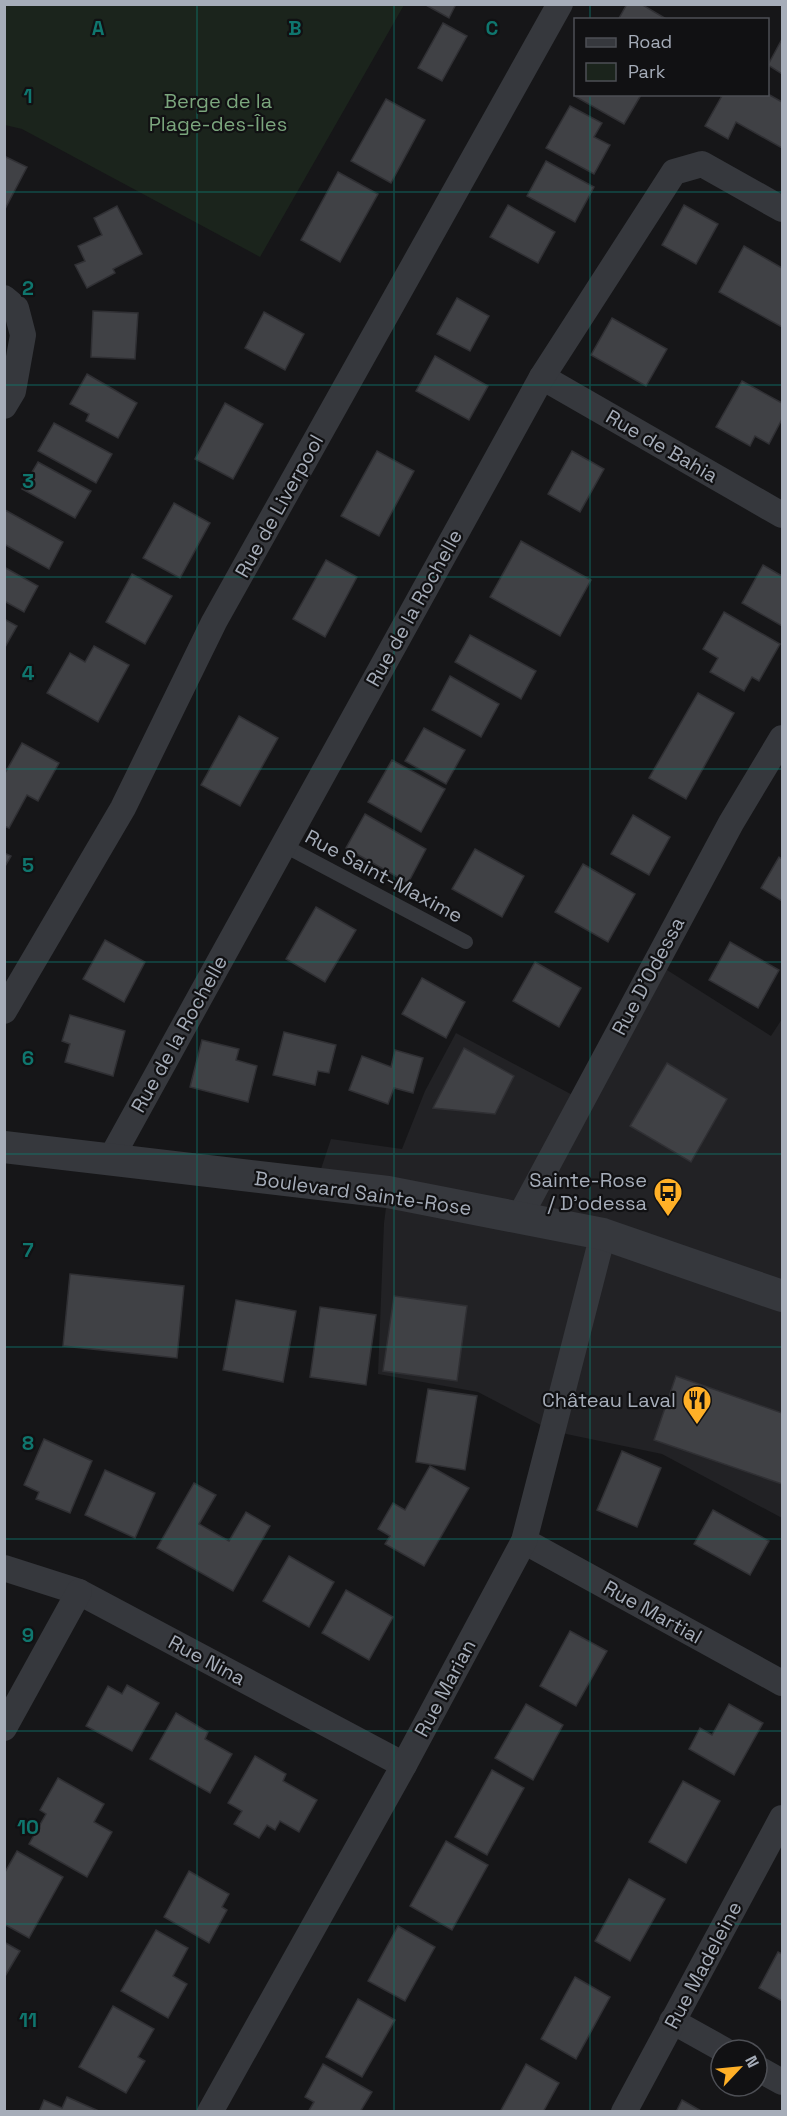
<svg xmlns="http://www.w3.org/2000/svg" width="787" height="2116" font-family="'Space Grotesk',sans-serif">
<rect width="100%" height="100%" fill="#161618"/>
<polygon fill="#222225" points="656,963 771,1036 782,1019 782,1518 662,1454 552,1431 478,1392 378,1374 384,1223 388,1192 316,1184 331,1139 402,1149 425,1091 456,1033 582,1100"/>
<polygon fill="#1b241c" points="5,4 404,4 404,5 260,257 22,129 5,125"/>
<g fill="#404145" stroke="#303034" stroke-width="1.5">
<polygon points="424,4 456,4 449,18"/>
<polygon points="627,4 641,4 668,20 618,20"/>
<polygon points="443,23 467,36 442,81 418,68"/>
<polygon points="782,39 782,74 768,65"/>
<polygon points="577,94 641,94 641,95 624,124 576,97"/>
<polygon points="723,94 768,94 782,102 782,148 736,122 728,139 705,126"/>
<polygon points="386,99 425,120 391,183 351,161"/>
<polygon points="570,106 602,123 594,137 610,145 594,174 546,148"/>
<polygon points="4,156 27,167 5,209 4,208"/>
<polygon points="546,161 594,187 575,222 527,196"/>
<polygon points="338,172 378,194 340,262 301,240"/>
<polygon points="508,205 555,232 538,263 490,237"/>
<polygon points="684,205 718,224 696,264 662,245"/>
<polygon points="117,206 142,254 113,269 115,273 87,288 75,265 85,261 78,246 102,235 94,218"/>
<polygon points="744,246 782,268 782,327 719,292"/>
<polygon points="457,298 489,316 470,351 437,334"/>
<polygon points="93,311 138,313 135,359 91,357"/>
<polygon points="264,312 304,334 285,370 245,348"/>
<polygon points="612,318 667,349 646,386 591,355"/>
<polygon points="435,356 488,386 469,420 416,391"/>
<polygon points="87,374 137,403 118,438 86,421 89,414 70,404"/>
<polygon points="742,381 782,403 782,419 769,444 755,436 750,446 716,427"/>
<polygon points="225,403 263,424 233,479 195,459"/>
<polygon points="54,423 112,454 96,483 38,451"/>
<polygon points="377,451 414,471 379,536 341,516"/>
<polygon points="572,451 604,469 580,512 548,494"/>
<polygon points="38,462 91,491 75,518 22,489"/>
<polygon points="174,503 210,523 180,578 143,558"/>
<polygon points="5,510 63,542 49,569 4,544"/>
<polygon points="521,541 591,580 560,636 490,597"/>
<polygon points="326,560 357,577 325,637 293,619"/>
<polygon points="763,565 782,576 782,626 742,603"/>
<polygon points="4,567 38,586 24,612 4,601"/>
<polygon points="132,574 172,596 145,644 106,622"/>
<polygon points="724,612 780,644 759,681 752,677 744,691 710,672 718,658 703,649"/>
<polygon points="4,619 17,626 4,649"/>
<polygon points="470,635 536,671 521,699 455,662"/>
<polygon points="94,646 129,665 98,722 47,693 70,653 85,662"/>
<polygon points="450,676 499,704 481,737 432,710"/>
<polygon points="698,693 734,713 686,799 649,778"/>
<polygon points="239,716 278,738 240,806 201,785"/>
<polygon points="424,728 465,750 446,784 405,761"/>
<polygon points="22,743 59,763 38,801 27,795 9,828 4,826 4,775"/>
<polygon points="392,760 445,789 421,832 368,802"/>
<polygon points="365,814 426,849 408,883 346,848"/>
<polygon points="633,815 670,837 649,875 611,854"/>
<polygon points="475,849 524,876 502,917 452,889"/>
<polygon points="4,853 11,856 4,868"/>
<polygon points="779,857 782,859 782,901 761,888"/>
<polygon points="583,864 635,894 608,942 555,912"/>
<polygon points="316,907 356,930 325,982 286,959"/>
<polygon points="105,940 145,962 124,1002 83,979"/>
<polygon points="730,942 779,970 758,1008 709,980"/>
<polygon points="535,962 581,988 559,1027 513,1001"/>
<polygon points="422,978 465,1002 446,1038 402,1014"/>
<polygon points="70,1015 125,1031 113,1076 65,1062 70,1044 62,1041"/>
<polygon points="284,1032 336,1045 329,1073 318,1071 315,1085 273,1075"/>
<polygon points="202,1040 239,1049 236,1060 257,1066 248,1102 190,1087"/>
<polygon points="464,1048 514,1076 495,1114 433,1108"/>
<polygon points="395,1050 423,1058 413,1093 394,1088 388,1104 349,1090 362,1056 391,1067"/>
<polygon points="667,1063 727,1099 691,1162 630,1126"/>
<polygon points="70,1274 184,1286 177,1358 63,1346"/>
<polygon points="394,1296 467,1306 457,1381 383,1371"/>
<polygon points="236,1300 296,1311 283,1382 223,1370"/>
<polygon points="320,1307 376,1315 366,1385 310,1377"/>
<polygon points="676,1376 782,1413 782,1484 654,1440"/>
<polygon points="428,1389 477,1396 465,1470 416,1462"/>
<polygon points="44,1439 92,1461 70,1513 36,1499 39,1492 24,1485"/>
<polygon points="622,1451 661,1468 637,1527 597,1510"/>
<polygon points="430,1466 469,1488 424,1566 385,1544 390,1536 378,1529 393,1503 405,1510"/>
<polygon points="105,1470 155,1493 135,1538 85,1515"/>
<polygon points="194,1483 216,1495 199,1524 229,1541 246,1512 270,1526 233,1591 157,1548"/>
<polygon points="713,1510 769,1541 750,1575 694,1544"/>
<polygon points="289,1556 334,1582 309,1627 263,1601"/>
<polygon points="346,1590 393,1617 369,1660 322,1633"/>
<polygon points="570,1631 607,1651 576,1706 540,1686"/>
<polygon points="127,1685 159,1703 132,1751 86,1726 108,1686 122,1694"/>
<polygon points="526,1704 563,1725 533,1780 495,1758"/>
<polygon points="729,1704 763,1723 734,1775 689,1749 700,1728 712,1735"/>
<polygon points="176,1713 208,1732 205,1739 232,1754 210,1793 150,1759"/>
<polygon points="255,1756 286,1774 283,1781 317,1800 299,1832 280,1821 275,1830 267,1825 259,1838 234,1824 242,1811 228,1803"/>
<polygon points="492,1770 524,1788 487,1855 455,1837"/>
<polygon points="58,1778 104,1804 94,1822 112,1832 87,1877 29,1844 46,1814 40,1810"/>
<polygon points="683,1781 720,1801 686,1863 649,1842"/>
<polygon points="446,1841 488,1865 452,1930 410,1906"/>
<polygon points="17,1851 63,1877 29,1938 4,1924 4,1874"/>
<polygon points="189,1871 229,1894 222,1907 227,1910 209,1943 164,1917"/>
<polygon points="629,1879 665,1899 630,1961 595,1941"/>
<polygon points="398,1926 435,1947 405,2001 368,1981"/>
<polygon points="156,1930 188,1948 173,1976 187,1984 168,2018 121,1991"/>
<polygon points="4,1942 20,1951 4,1978"/>
<polygon points="778,1952 782,1954 782,2001 759,1988"/>
<polygon points="575,1977 610,1997 576,2059 541,2039"/>
<polygon points="358,1999 395,2020 362,2077 326,2057"/>
<polygon points="113,2006 154,2029 138,2057 145,2061 126,2093 79,2067"/>
<polygon points="323,2064 372,2092 360,2112 308,2112 314,2102 305,2097"/>
<polygon points="526,2064 559,2083 543,2112 500,2112"/>
<polygon points="67,2097 101,2112 39,2112 44,2100 62,2108"/>
<polygon points="682,2100 703,2112 676,2112"/>
</g>
<g fill="none" stroke-linecap="round" stroke-linejoin="round">
<polyline stroke="#36383d" stroke-width="14" points="283,845 466,942"/>
<g stroke="#36383d" stroke-width="26">
<polyline points="4,298 16,308 23,335 13,391 4,406"/>
<polyline points="542,377 782,515"/>
<polyline points="4,1011 123,808 214,622 560,4"/>
<polyline points="110,1160 542,377 674,172 702,164 782,209"/>
<polyline points="519,1218 731,823 782,738"/>
<polyline points="524,1541 782,1683"/>
<polyline points="4,1568 79,1592 404,1765"/>
<polyline points="4,1728 79,1592"/>
<polyline points="672,2021 724,2050"/>
<polyline points="757,2068 782,2082"/>
<polyline points="210,2112 404,1765 524,1541 603,1234"/>
<polyline points="624,2112 782,1818"/>
</g>
<polyline stroke="#36383d" stroke-width="32" points="4,1147 388,1192 603,1234 782,1296"/>
</g>
<path fill="none" stroke="#0f766e" stroke-width="1.5" stroke-opacity="0.55" d="M197 4V2112M394 4V2112M590 4V20M590 94V2112M4 192H782M4 385H782M4 577H782M4 769H782M4 962H782M4 1154H782M4 1347H782M4 1539H782M4 1731H782M4 1924H782"/>
<defs>
<g id="bus-pin" transform="scale(1.5)"><path d="M0 17L-7.5 6A9.5 9.5 0 1 1 7.5 6Z" fill="#ffb027" stroke="#111113"/><path d="M-5-6H5V4H4V6H2V4H-2V6H-4V4H-5ZM-3.5-4V0h7V-4ZM-3.5 1.2v1.5H-2V1.2ZM2 1.2v1.5H3.5V1.2Z" fill="#111"/></g>
<g id="restaurant-pin" transform="scale(1.5)"><path d="M0 17L-7.5 6A9.5 9.5 0 1 1 7.5 6Z" fill="#ffb027" stroke="#111113"/><path d="M-5-6h1v4h1v-4h1v4h1v-4h1v5L-1.5 .5V6h-2V.5L-5-1ZM5-6V6H3V1.5H1.5Q1.5-4 5-6Z" fill="#111"/></g>
</defs>
<g fill-rule="evenodd">
<use href="#bus-pin" x="668" y="1192"/>
<use href="#restaurant-pin" x="697" y="1400"/>
</g>
<g text-anchor="middle" dominant-baseline="central" stroke-width="4.5" stroke-linejoin="round" paint-order="stroke">
<g font-size="20" fill="#7ba67d" stroke="#111113">
<text x="218" y="101">Berge de la<tspan x="218" dy="23">Plage-des-Îles</tspan></text>
</g>
<g font-size="20" fill="#a6adb9" stroke="#111113">
<text transform="translate(662 446) rotate(30)">Rue de Bahia</text>
<text transform="translate(279 506) rotate(-61)">Rue de Liverpool</text>
<text transform="translate(414 608) rotate(-61)">Rue de la Rochelle</text>
<text transform="translate(384 876) rotate(28)">Rue Saint-Maxime</text>
<text transform="translate(648 976) rotate(-62)">Rue D'Odessa</text>
<text transform="translate(179 1034) rotate(-61)">Rue de la Rochelle</text>
<text transform="translate(363 1193) rotate(8)">Boulevard Sainte-Rose</text>
<text transform="translate(653 1612) rotate(29)">Rue Martial</text>
<text transform="translate(207 1660) rotate(28)">Rue Nina</text>
<text transform="translate(445 1688) rotate(-62)">Rue Marian</text>
<text transform="translate(703 1965) rotate(-62)">Rue Madeleine</text>
</g>
<g font-size="20" fill="#a6adb9" stroke="#111113" text-anchor="end">
<text x="647" y="1180">Sainte-Rose<tspan x="647" dy="23">/ D'odessa</tspan></text>
<text x="676" y="1400">Château Laval</text>
</g>
</g>
<g font-size="20" text-anchor="middle" font-weight="bold" fill="#0f766e" stroke="#111113" stroke-width="4.5" stroke-linejoin="round" paint-order="stroke">
<text x="98" y="35">A</text>
<text x="295" y="35">B</text>
<text x="492" y="35">C</text>
<text x="28" y="103">1</text>
<text x="28" y="295">2</text>
<text x="28" y="488">3</text>
<text x="28" y="680">4</text>
<text x="28" y="872">5</text>
<text x="28" y="1065">6</text>
<text x="28" y="1257">7</text>
<text x="28" y="1450">8</text>
<text x="28" y="1642">9</text>
<text x="28" y="1834">10</text>
<text x="28" y="2027">11</text>
</g>
<rect width="787" height="2116" fill="none" stroke="#a6adb9" stroke-width="12"/>
<rect x="574" y="18" width="195" height="78" fill="#111113" stroke="#4d4f55" stroke-width="1.5"/>
<rect x="586" y="38" width="30" height="9" fill="#36383d" stroke="#4d4f55" stroke-width="1.5"/>
<text x="628" y="48" font-size="18" fill="#a6adb9">Road</text>
<rect x="586" y="63" width="30" height="18" fill="#1b241c" stroke="#4d4f55" stroke-width="1.5"/>
<text x="628" y="78" font-size="18" fill="#a6adb9">Park</text>
<g transform="translate(739 2068) rotate(64)"><circle r="28" fill="#111113" stroke="#4d4f55" stroke-width="1.5"/>
<path d="M0-4.5L10 22L0 15L-10 22Z" fill="#ffb027"/>
<text y="-9" font-size="16" font-weight="bold" text-anchor="middle" fill="#a6adb9">N</text>
</g>
</svg>
